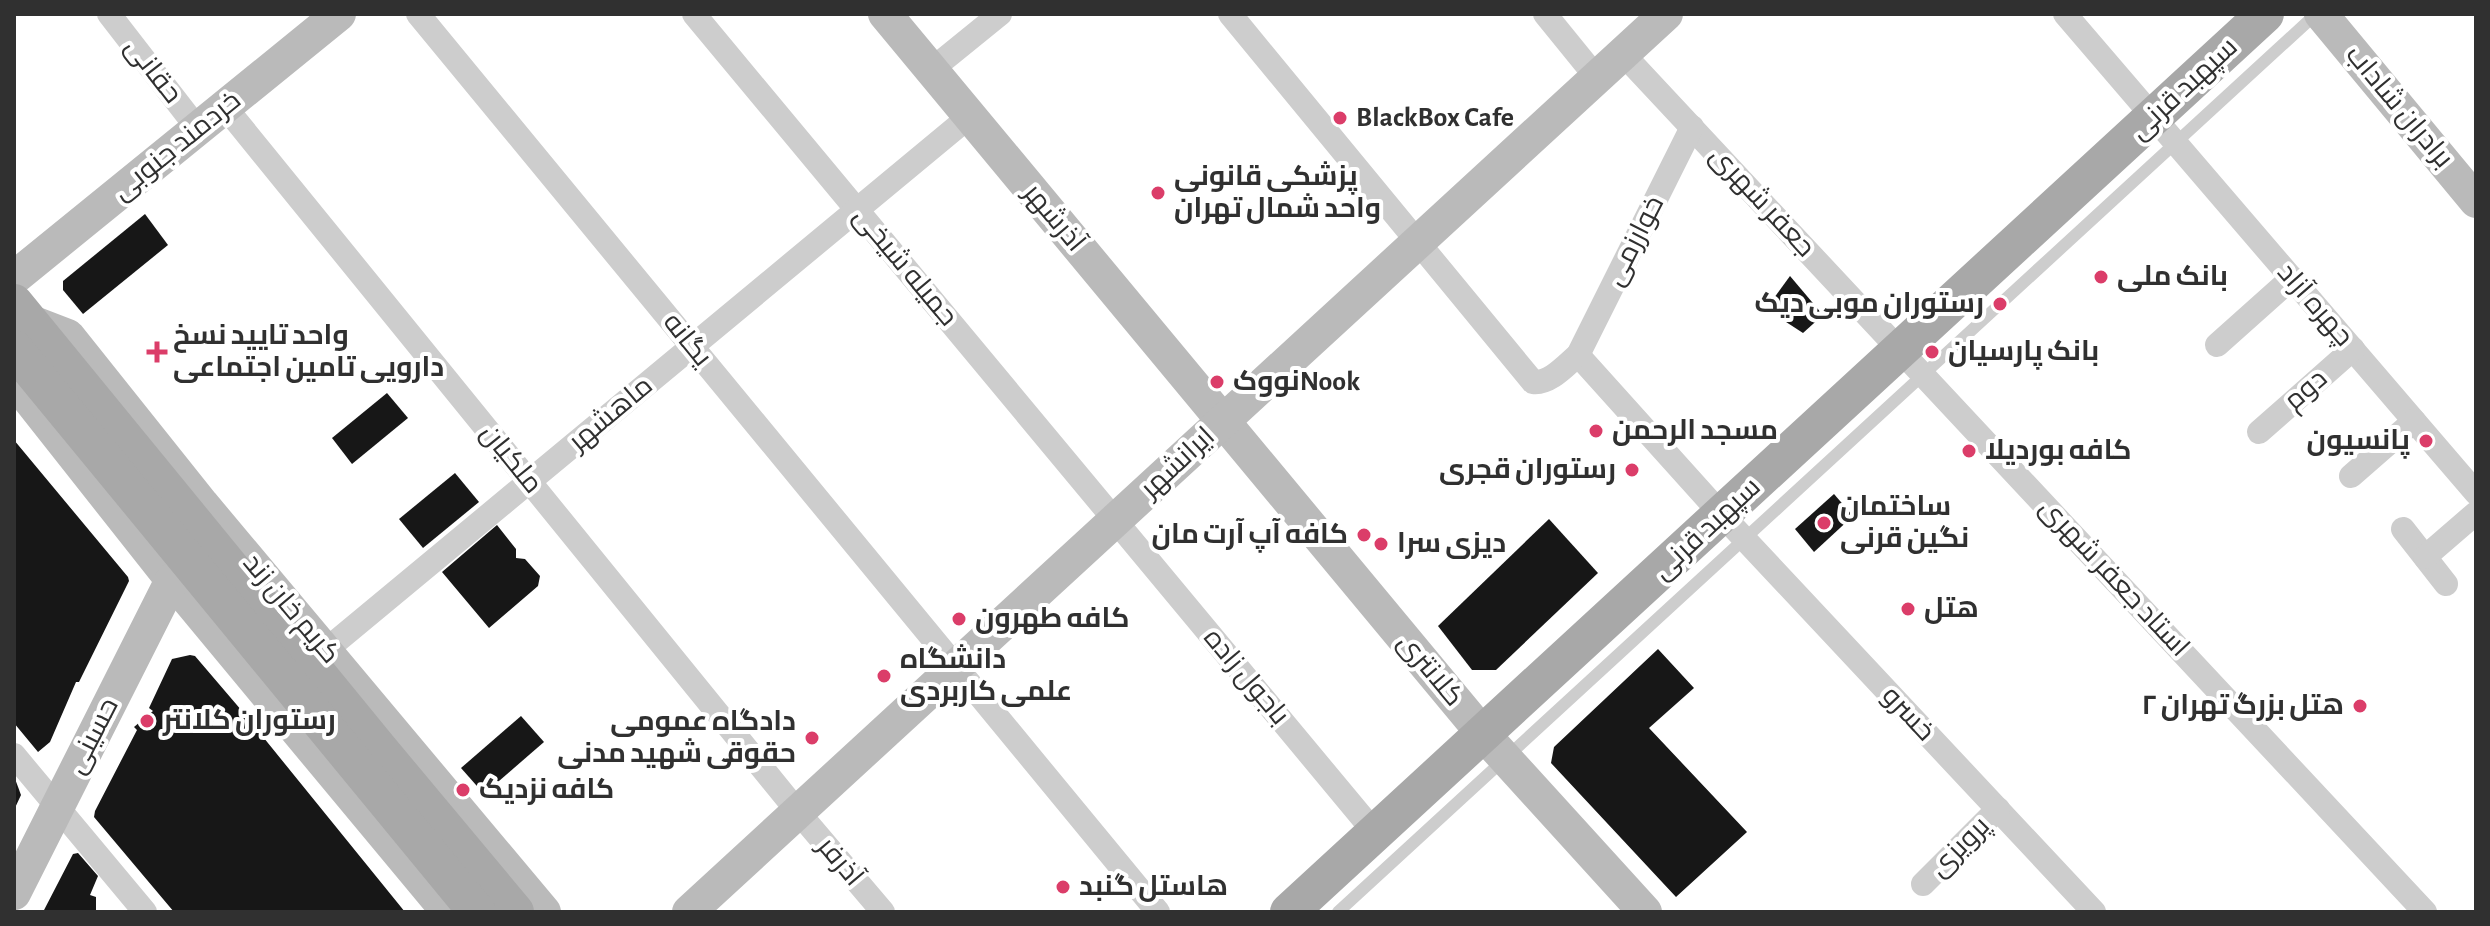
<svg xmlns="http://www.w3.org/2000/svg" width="2490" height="926" font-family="'Alegreya Sans',Cairo,sans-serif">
<rect width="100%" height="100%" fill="#fff"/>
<g fill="#171717">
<polygon points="145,214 168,245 83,314 63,290 63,281"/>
<polygon points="1790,276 1823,315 1803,333 1766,309"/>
<polygon points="387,393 408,418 352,464 332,438"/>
<polygon points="14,440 128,577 129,581 79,682 76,682 50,742 38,752 14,723"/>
<polygon points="455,473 479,502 423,548 399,519"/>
<polygon points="1834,494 1853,516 1814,552 1795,529"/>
<polygon points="1549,519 1598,573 1496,670 1472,670 1438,626"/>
<polygon points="497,525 516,549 516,558 525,559 540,576 538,586 489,628 442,572"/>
<polygon points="1658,649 1694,688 1649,728 1747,832 1676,897 1551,763 1554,747"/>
<polygon points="190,655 195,656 242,711 405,912 174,912 94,817 95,811 137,730 134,727 153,711 149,708 172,659"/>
<polygon points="521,716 544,742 484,794 461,768"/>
<polygon points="14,776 21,795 14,810"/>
<polygon points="78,853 98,876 90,895 96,897 96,910 43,912 73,854"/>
</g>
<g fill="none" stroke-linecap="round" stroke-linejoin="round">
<polyline stroke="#cdcdcd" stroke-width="12" points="1338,912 2316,14"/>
<g stroke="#cdcdcd" stroke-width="24">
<polyline points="109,14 198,129"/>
<polyline points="418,14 1158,912"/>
<polyline points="694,14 1376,834"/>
<path d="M1230 14 1533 382C1550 384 1566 365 1578 355L1722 515 2094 912"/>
<polyline points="1545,14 1597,78"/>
<polyline points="2065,14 2476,493"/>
<polyline points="1623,54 2425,912"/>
<polyline points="931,70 1000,14"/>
<polyline points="225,107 798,812 883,912"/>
<polyline points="2217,345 2292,278"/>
<polyline points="1578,355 1692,127"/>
<polyline points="2259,432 2353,349"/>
<polyline points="2351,476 2414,421"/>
<polyline points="2403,529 2446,584"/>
<polyline points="2425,557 2476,513"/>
<polyline points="326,650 970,116"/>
<polyline points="14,755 145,912"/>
<polyline points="1923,884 1998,809"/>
</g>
<g stroke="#bababa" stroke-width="34">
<polyline points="885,14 1484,735 1645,912"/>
<polyline points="2321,14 2476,201"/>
<polyline points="14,278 339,14"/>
<polyline points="29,321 68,336 202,504 544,912"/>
<polyline points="14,380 172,580 448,912"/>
<polyline points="14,893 172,580"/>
<polyline points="689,912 1666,14"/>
</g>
<g stroke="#a8a8a8" stroke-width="38">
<polyline points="14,303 379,749 515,912"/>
<polyline points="14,349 477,912"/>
<polyline points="1289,912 2265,14"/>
</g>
</g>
<g fill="#db3d69" stroke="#fff" stroke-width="3">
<circle cx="1340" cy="118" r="8"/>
<circle cx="1158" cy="193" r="8"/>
<circle cx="2101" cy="277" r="8"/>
<circle cx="2000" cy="304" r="8"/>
<path d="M153 340h8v8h8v8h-8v8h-8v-8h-8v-8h8z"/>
<circle cx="1932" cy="352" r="8"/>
<circle cx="1217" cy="382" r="8"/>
<circle cx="1596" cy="431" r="8"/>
<circle cx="2426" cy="441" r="8"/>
<circle cx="1969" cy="451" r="8"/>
<circle cx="1632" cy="470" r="8"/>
<circle cx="1824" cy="523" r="8"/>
<circle cx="1364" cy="535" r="8"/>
<circle cx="1381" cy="544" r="8"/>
<circle cx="1908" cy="609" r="8"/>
<circle cx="959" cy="619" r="8"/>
<circle cx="884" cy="676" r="8"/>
<circle cx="2360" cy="706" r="8"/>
<circle cx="147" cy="721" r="8"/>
<circle cx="812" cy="738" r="8"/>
<circle cx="463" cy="790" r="8"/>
<circle cx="1063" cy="887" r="8"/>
</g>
<g text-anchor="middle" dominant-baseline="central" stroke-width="8" stroke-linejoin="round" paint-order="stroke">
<g font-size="28" fill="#303030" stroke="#fff">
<text transform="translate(153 71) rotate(52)">حقانی</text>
<text transform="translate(2184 89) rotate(-43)">سپهبد قرنی</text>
<text transform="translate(2399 107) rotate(50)">برادران شاداب</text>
<text transform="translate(177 146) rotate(-39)">خردمند جنوبی</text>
<text transform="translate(1762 202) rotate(47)">جعفر شهری</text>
<text transform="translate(1054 218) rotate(50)">آذرشهر</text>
<text transform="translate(1635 241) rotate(-63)">خوارزمی</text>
<text transform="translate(905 267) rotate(50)">جمیله شیخی</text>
<text transform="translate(2315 305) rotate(49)">چهره آزاد</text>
<text transform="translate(687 340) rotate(51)">یگانه</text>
<text transform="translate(2306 390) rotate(-41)">دوم</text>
<text transform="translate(611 414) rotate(-40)">ماهشهر</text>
<text transform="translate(511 459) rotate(51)">ملکیان</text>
<text transform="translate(1178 463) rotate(-43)">ایرانشهر</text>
<text transform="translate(1707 529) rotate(-43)">سپهبد قرنی</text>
<text transform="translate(2114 578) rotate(47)">استاد جعفر شهری</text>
<text transform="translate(291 609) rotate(50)">کریم خان زند</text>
<text transform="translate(1430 670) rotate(50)">کلانتری</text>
<text transform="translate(1246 677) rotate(50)">باجول زاده</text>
<text transform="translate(1908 714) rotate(47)">خسرو</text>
<text transform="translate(93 736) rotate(-63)">حسینی</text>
<text transform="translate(1960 847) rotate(-45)">پرویزی</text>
<text transform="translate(840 862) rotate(50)">آذرفر</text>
</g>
<g font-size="28" font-weight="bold" fill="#303030" stroke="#fff" text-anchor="start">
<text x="1356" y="118">BlackBox Cafe</text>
<text x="1174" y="177">پزشکی قانونی<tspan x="1174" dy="32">واحد شمال تهران</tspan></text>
<text x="2117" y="277">بانک ملی</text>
<text x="1984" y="304" text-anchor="end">رستوران موبی دیک</text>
<text x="173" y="336">واحد تایید نسخ<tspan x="173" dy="32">دارویی تامین اجتماعی</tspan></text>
<text x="1948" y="352">بانک پارسیان</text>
<text x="1233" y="382">نووکNook</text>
<text x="1612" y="431">مسجد الرحمن</text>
<text x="2410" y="441" text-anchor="end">پانسیون</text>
<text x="1985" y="451">کافه بوردیلا</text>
<text x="1616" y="470" text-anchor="end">رستوران قجری</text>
<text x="1840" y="507">ساختمان<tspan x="1840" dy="32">نگین قرنی</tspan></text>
<text x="1348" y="535" text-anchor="end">کافه آپ آرت مان</text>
<text x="1397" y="544">دیزی سرا</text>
<text x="1924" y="609">هتل</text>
<text x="975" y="619">کافه طهرون</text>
<text x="900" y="660">دانشگاه<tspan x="900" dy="32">علمی کاربردی</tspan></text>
<text x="2344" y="706" text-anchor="end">هتل بزرگ تهران ۲</text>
<text x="163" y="721">رستوران کلانتر</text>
<text x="796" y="722" text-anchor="end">دادگاه عمومی<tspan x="796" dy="32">حقوقی شهید مدنی</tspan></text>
<text x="479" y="790">کافه نزدیک</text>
<text x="1079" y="887">هاستل گنبد</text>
</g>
</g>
<rect width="2490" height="926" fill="none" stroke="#303030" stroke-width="32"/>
</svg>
